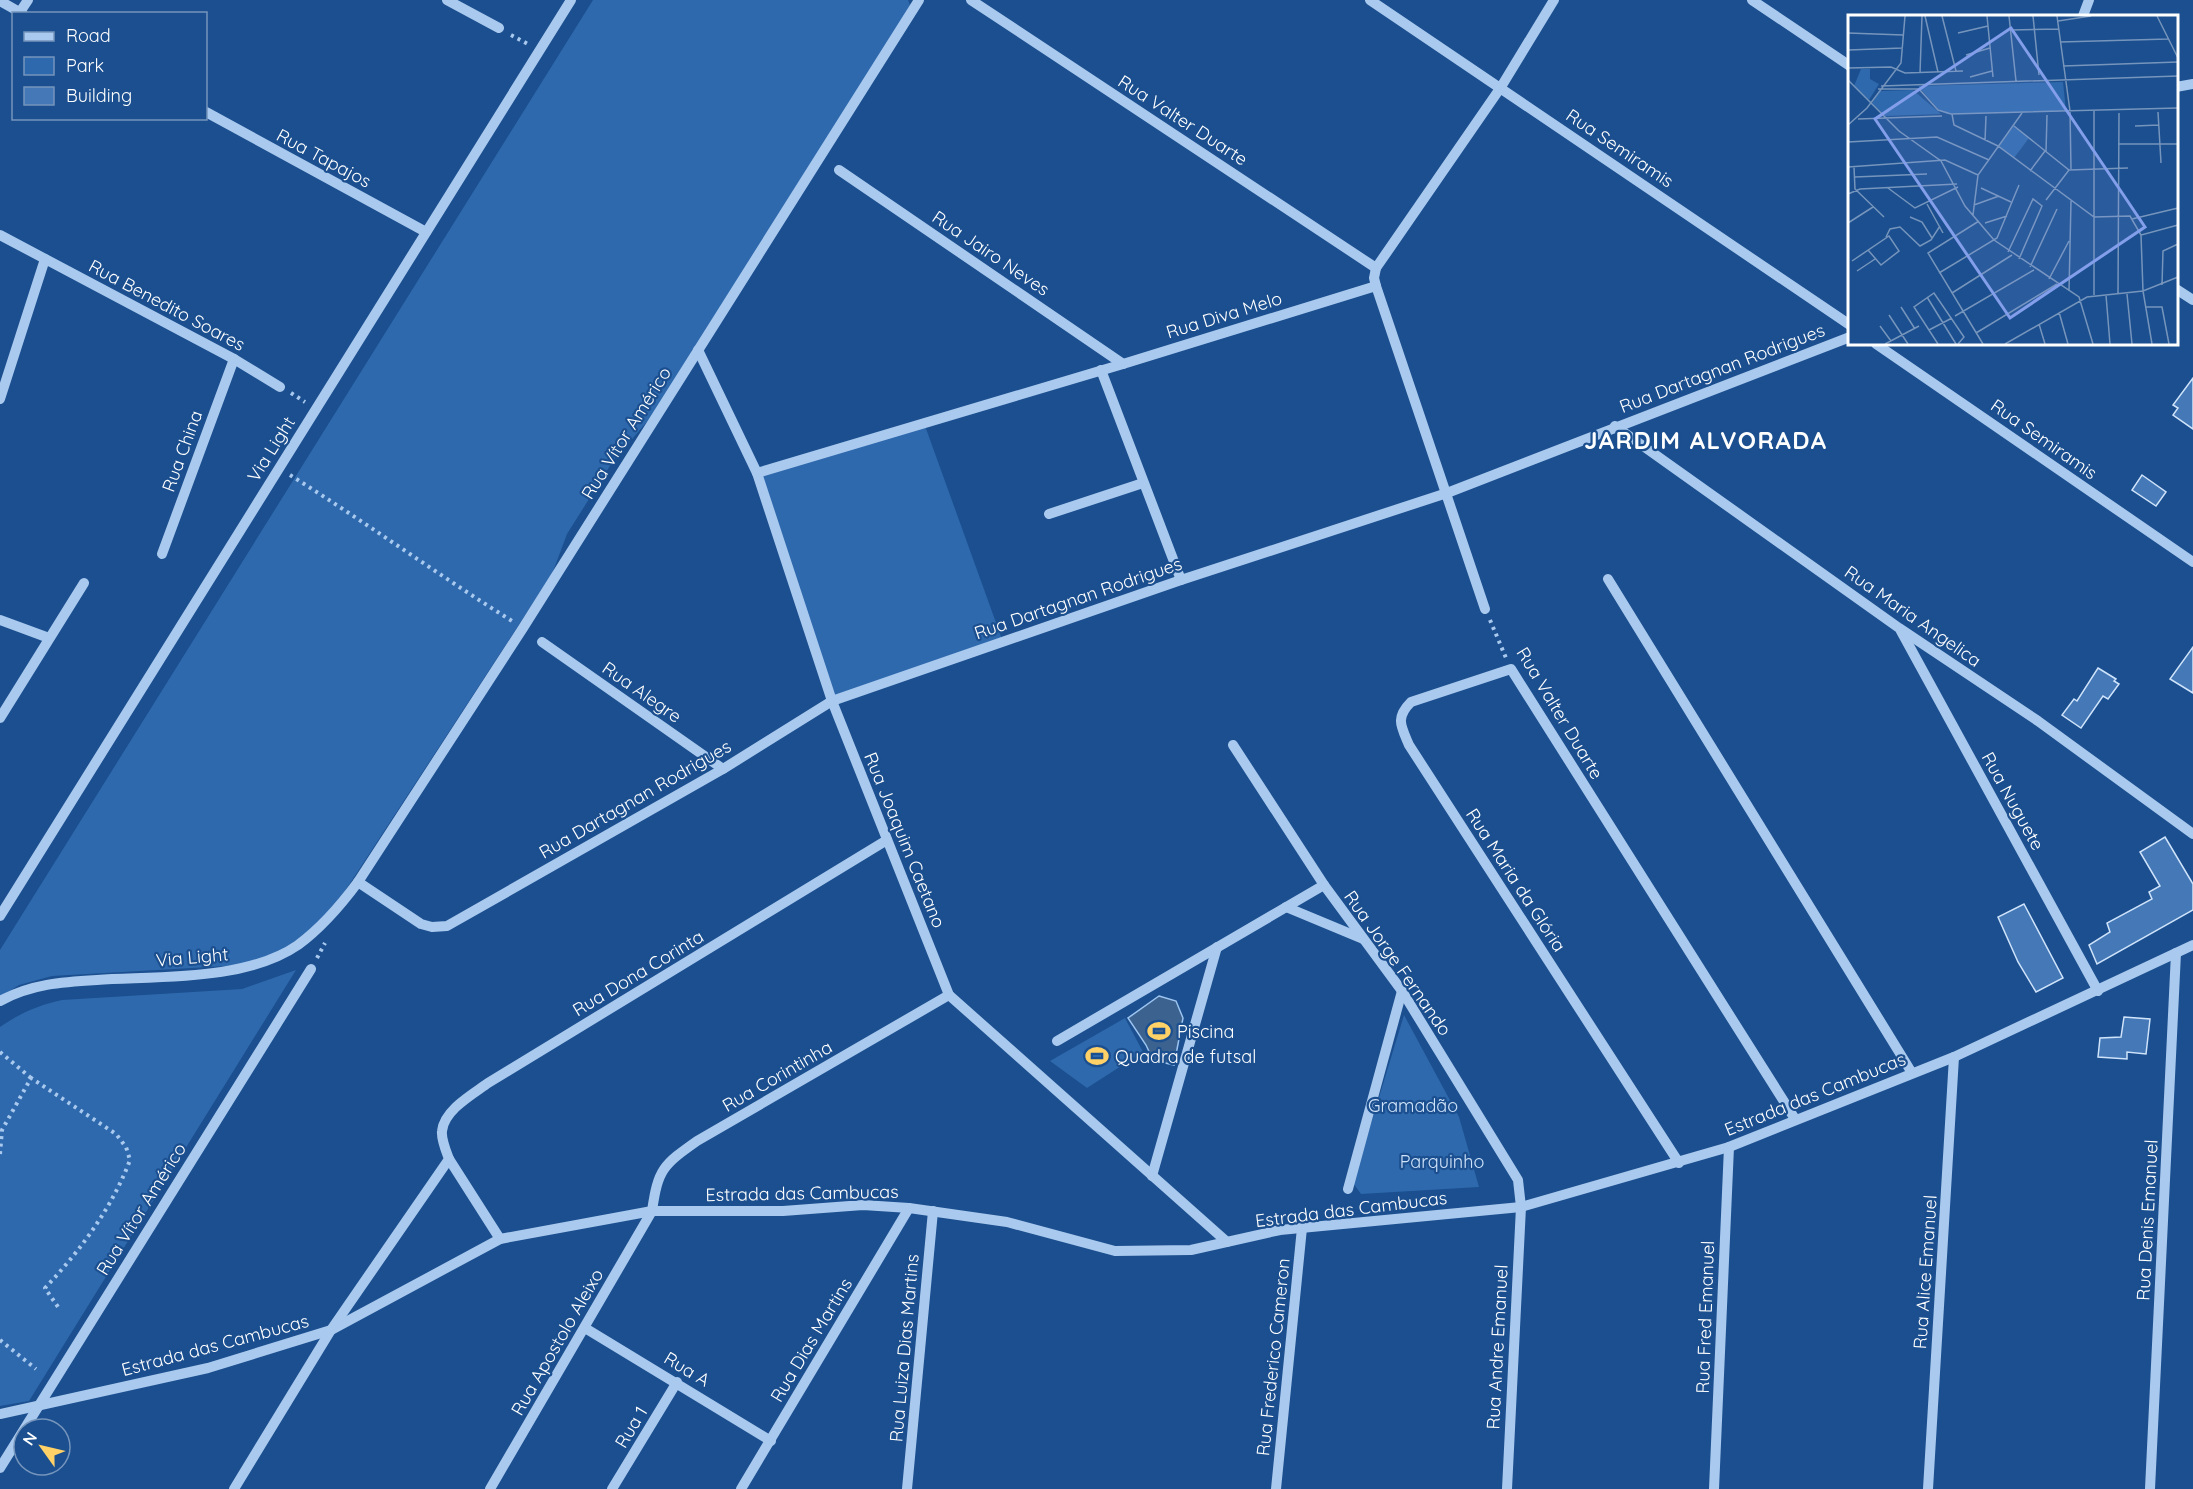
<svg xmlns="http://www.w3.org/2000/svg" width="2193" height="1489" font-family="Quicksand,sans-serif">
<rect width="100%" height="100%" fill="#1b4f8f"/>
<g fill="#2e69ad">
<polygon points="593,0 908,0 910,5 904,16 652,416 613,461 567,534 552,574 328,917 304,937 279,952 244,965 52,976 19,985 0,997 0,950"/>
<polygon points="924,423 1003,642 832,701 757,473"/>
<path d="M296 970 29 1401 0 1406V1027C20 1013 39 1005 62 1000L242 989Z"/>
<polygon points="1404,1015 1459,1117 1479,1187 1361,1194 1353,1183"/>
<polygon points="1125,1018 1143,1052 1087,1088 1050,1061"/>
</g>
<polygon fill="#3c6290" stroke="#9cc4f0" stroke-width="1.5" points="1159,996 1176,1001 1183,1018 1174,1065 1153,1060 1146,1045 1128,1018"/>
<g fill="#4478b7" stroke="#cfe3fa" stroke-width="1.5">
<polygon points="2193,378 2193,429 2173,415 2178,408 2173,405"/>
<polygon points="2142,475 2166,492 2156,506 2132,490"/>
<polygon points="2193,647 2193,693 2170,679"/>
<polygon points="2098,668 2116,679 2114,681 2119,684 2108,699 2103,696 2081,728 2062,715 2074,699 2077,701"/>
<polygon points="2165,837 2193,884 2193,910 2097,964 2089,945 2110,932 2107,923 2152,899 2149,892 2160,886 2140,852"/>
<polygon points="2024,904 2063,978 2036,992 2018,962 1998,917"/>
<polygon points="2124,1017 2150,1019 2146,1054 2127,1052 2127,1059 2098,1057 2100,1038 2121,1037"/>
</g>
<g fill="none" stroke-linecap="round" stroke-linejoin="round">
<g stroke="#a9c9ee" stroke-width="4" stroke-dasharray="3 4.5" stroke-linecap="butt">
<polyline points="511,35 528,44"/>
<polyline points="291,393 305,402"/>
<path d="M290 475C365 522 437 574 512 621"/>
<polyline points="1490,620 1506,658"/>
<polyline points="317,958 325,943"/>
<polyline points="0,1052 31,1078"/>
<path d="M0 1154 2 1130 31 1078 116 1134 126 1147 130 1160C112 1208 80 1251 45 1288L58 1307"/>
<polyline points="0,1340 36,1369"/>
</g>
<g stroke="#a9c9ee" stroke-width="10">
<polyline points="447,0 499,28"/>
<polyline points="971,0 1376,268"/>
<polyline points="1370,0 1850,325"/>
<polyline points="1752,0 1850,66"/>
<polyline points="0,1 23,14"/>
<polyline points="20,12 28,0"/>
<polyline points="2083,16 2089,0"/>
<polyline points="2176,87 2193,84"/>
<polyline points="206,112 426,232"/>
<polyline points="839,170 1123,364"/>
<polyline points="0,235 234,359 280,387"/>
<polyline points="1376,286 1485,609"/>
<polyline points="2176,289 2193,300"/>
<polyline points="1876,344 2193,562"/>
<polyline points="698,350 757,473 832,701 949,995 1227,1242"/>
<polyline points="1101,370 1181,580"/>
<polyline points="0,399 45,259"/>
<polyline points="1615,426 1899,628 2038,721 2193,834"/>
<polyline points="757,473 1123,364 1376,286 1374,278 1376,268 1501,87 1554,0"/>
<polyline points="1049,514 1143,483"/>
<polyline points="162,554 234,359"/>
<polyline points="1608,579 1912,1073"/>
<polyline points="0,620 49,638"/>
<polyline points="1901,631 2098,991"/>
<polyline points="542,642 723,769"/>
<polyline points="0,718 84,583"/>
<polyline points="1233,745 1324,885 1402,991 1518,1180 1521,1207 1507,1489"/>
<polyline points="358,882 421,924 432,927 447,926 723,769 832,701 1181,580 1447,493 1850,337"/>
<polyline points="1286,907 1363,939"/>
<polyline points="0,916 571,0"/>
<path d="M0 1001C31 984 62 982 97 980 159 976 246 981 298 945 321 928 341 905 358 882L523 628 919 0"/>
<polyline points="1057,1041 1324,885"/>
<polyline points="449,1159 500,1239"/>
<path d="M1679 1163 1409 745C1401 726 1395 718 1411 702L1511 669 1795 1119"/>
<polyline points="1152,1176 1217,947"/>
<polyline points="1348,1189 1402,991"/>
<polyline points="585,1328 771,1441"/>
<polyline points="0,1414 208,1368 331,1330 500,1239 652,1211 783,1211 863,1205 909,1208 1007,1222 1115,1251 1191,1250 1280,1230 1521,1207 1729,1147 1954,1057 2193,945"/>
<polyline points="0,1468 311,969"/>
<path d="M234 1489 331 1330 449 1159C446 1151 441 1139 442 1131 444 1110 473 1094 488 1083L887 840"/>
<path d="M490 1489 652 1211C658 1169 663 1165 697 1141L949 995"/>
<polyline points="612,1489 677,1382"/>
<polyline points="741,1489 909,1208"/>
<polyline points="907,1489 933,1211"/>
<polyline points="1276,1489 1302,1228"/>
<polyline points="1714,1489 1729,1147"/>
<polyline points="1928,1489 1954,1057"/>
<polyline points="2150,1489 2176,953"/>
</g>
</g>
<defs>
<g id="stadium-bare" transform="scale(1.8)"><path d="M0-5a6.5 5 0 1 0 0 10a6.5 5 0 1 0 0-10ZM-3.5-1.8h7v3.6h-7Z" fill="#ffd166" stroke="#1b4f8f" stroke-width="2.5" paint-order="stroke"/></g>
</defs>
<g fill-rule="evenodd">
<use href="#stadium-bare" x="1159" y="1031"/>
<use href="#stadium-bare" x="1097" y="1056"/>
</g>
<g text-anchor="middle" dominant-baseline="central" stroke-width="4.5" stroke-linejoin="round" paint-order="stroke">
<g font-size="18" fill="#fff" stroke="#1b4f8f">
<text transform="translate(1183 120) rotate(33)">Rua Valter Duarte</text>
<text transform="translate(1620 148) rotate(34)">Rua Semiramis</text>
<text transform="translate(324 158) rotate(28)">Rua Tapajos</text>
<text transform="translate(991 253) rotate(34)">Rua Jairo Neves</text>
<text transform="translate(167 305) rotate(28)">Rua Benedito Soares</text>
<text transform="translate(1224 315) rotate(-17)">Rua Diva Melo</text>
<text transform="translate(1722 368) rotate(-21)">Rua Dartagnan Rodrigues</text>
<text transform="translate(626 433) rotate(-58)">Rua Vítor Américo</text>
<text transform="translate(2044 439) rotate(35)">Rua Semiramis</text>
<text transform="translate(271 449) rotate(-58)">Via Light</text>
<text transform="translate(182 451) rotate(-70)">Rua China</text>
<text transform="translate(1078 598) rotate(-19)">Rua Dartagnan Rodrigues</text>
<text transform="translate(1913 616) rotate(35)">Rua Maria Angelica</text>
<text transform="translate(642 692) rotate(35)">Rua Alegre</text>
<text transform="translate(1560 713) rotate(59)">Rua Valter Duarte</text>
<text transform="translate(635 799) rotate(-30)">Rua Dartagnan Rodrigues</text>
<text transform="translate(2013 801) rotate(61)">Rua Nuguete</text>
<text transform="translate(905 840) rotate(68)">Rua Joaquim Caetano</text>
<text transform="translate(1516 880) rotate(57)">Rua Maria da Glória</text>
<text transform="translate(192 957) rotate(-5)">Via Light</text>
<text transform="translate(1398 963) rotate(55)">Rua Jorge Fernando</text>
<text transform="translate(638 973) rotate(-31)">Rua Dona Corinta</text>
<text transform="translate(777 1076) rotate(-30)">Rua Corintinha</text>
<text transform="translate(1815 1094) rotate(-22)">Estrada das Cambucas</text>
<text transform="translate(802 1193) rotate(-1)">Estrada das Cambucas</text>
<text transform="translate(141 1209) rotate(-58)">Rua Vítor Américo</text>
<text transform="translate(1351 1209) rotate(-7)">Estrada das Cambucas</text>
<text transform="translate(2147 1220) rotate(-87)">Rua Denis Emanuel</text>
<text transform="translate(1925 1272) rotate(-86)">Rua Alice Emanuel</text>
<text transform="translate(1705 1317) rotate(-88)">Rua Fred Emanuel</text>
<text transform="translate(811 1340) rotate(-59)">Rua Dias Martins</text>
<text transform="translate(557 1342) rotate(-60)">Rua Apostolo Aleixo</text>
<text transform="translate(215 1345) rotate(-15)">Estrada das Cambucas</text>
<text transform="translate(1497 1347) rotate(-87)">Rua Andre Emanuel</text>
<text transform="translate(904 1348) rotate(-85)">Rua Luiza Dias Martins</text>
<text transform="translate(1273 1357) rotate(-84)">Rua Frederico Cameron</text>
<text transform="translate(687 1369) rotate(31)">Rua A</text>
<text transform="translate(631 1427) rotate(-59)">Rua 1</text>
</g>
<g font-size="18" fill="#fff" stroke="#1b4f8f" text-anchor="start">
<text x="1177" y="1031">Piscina</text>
<text x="1115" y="1056">Quadra de futsal</text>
</g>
<g font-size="18" fill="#cfe3fa" stroke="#1b4f8f">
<text x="1413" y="1105">Gramadão</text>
<text x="1442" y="1161">Parquinho</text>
</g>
<g font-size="24" font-weight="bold" letter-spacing="1.5" fill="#fff" stroke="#1b4f8f">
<text x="1706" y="440">JARDIM ALVORADA</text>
</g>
</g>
<g transform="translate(1848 15)">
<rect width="330" height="330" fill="#1b4f8f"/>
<path d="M13 54H22V64L31 69 21 85 6 71ZM215 67 218 96 99 99 90 94 70 71ZM65 75 93 99 37 101 24 88 31 76ZM166 111 181 123 166 143 150 131Z" fill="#2e69ad"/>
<path fill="none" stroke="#7695bc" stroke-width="1.5" d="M77 1 90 57M94 1 108 56M139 1 145 62M161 1 168 66M185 1 191 60M209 1 222 96 223 154M309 1 330 43M210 6 243 1M163 15 211 14M0 18 55 20M110 18 140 11M212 27 320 24M0 35 55 33M118 40 142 33M215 51 330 47M0 53 43 52 57 58 115 56M72 58 74 1M122 62 144 56M0 65 51 116 93 146 117 191 146 225 231 282 245 329M33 71 330 61M30 74H71L90 95 103 99 330 93M310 97 313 148M104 99 106 110 150 131 246 202 282 201 293 220M10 104 94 101M0 110 19 93 53 48 57 1M166 111 221 155 280 153M287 111 311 110M137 126 138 101M0 127 89 122 141 145M270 129H330M198 137 199 100M0 152 97 145 130 160M6 152 7 174 36 202M182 156 197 136M7 162 79 159M40 173 67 193 110 172M133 173 163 187M0 179 12 174 109 169M198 185 221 155M79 189 95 218M126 190 151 181M125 200 130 160 174 98M62 202 74 207 84 223M284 204 330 193M131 206 80 238 135 329M0 208 25 192M137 208 159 201M38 222 42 214 52 212 72 231 83 225 92 211M160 237 185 184 194 191 171 244M4 246 41 221 51 236 33 250 20 235M182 252 209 194M9 256 27 244M91 258 149 223 171 170M201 264 221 226M314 270 315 236 330 229M221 276 223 186M104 278 164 240M270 279 271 98M279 279 284 329M246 280V96M258 280 262 329M79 282 108 329M53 292 67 314M298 292H314L321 329M211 297 220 329M41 300 60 329M107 301 186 255M191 309 197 329M32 311 43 326M81 315 104 303M128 318 209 269M37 329 71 311M90 329 66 292 86 278 116 322 110 329M157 329 239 282 295 276 330 262M304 329 295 276 293 220 330 210"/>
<path fill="#839eea" fill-opacity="0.15" stroke="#839eea" stroke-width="3" d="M163 13 297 212 162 303 27 104Z"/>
<rect width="330" height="330" fill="none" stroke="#fff" stroke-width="3"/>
</g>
<rect x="12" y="12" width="195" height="108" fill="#1b4f8f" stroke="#7695bc" stroke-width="1.5"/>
<rect x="24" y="32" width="30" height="9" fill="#a9c9ee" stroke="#7695bc" stroke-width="1.5"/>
<text x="66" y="42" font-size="18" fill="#ffffff">Road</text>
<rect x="24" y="57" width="30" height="18" fill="#2e69ad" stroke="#7695bc" stroke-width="1.5"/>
<text x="66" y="72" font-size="18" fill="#ffffff">Park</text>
<rect x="24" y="87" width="30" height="18" fill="#4478b7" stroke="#7695bc" stroke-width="1.5"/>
<text x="66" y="102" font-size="18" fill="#ffffff">Building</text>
<g transform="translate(42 1447) rotate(304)"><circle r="28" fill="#1b4f8f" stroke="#7695bc" stroke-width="1.5"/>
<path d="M0-4.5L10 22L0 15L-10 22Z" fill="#ffd166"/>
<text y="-9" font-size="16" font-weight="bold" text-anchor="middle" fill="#ffffff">N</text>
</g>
</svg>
